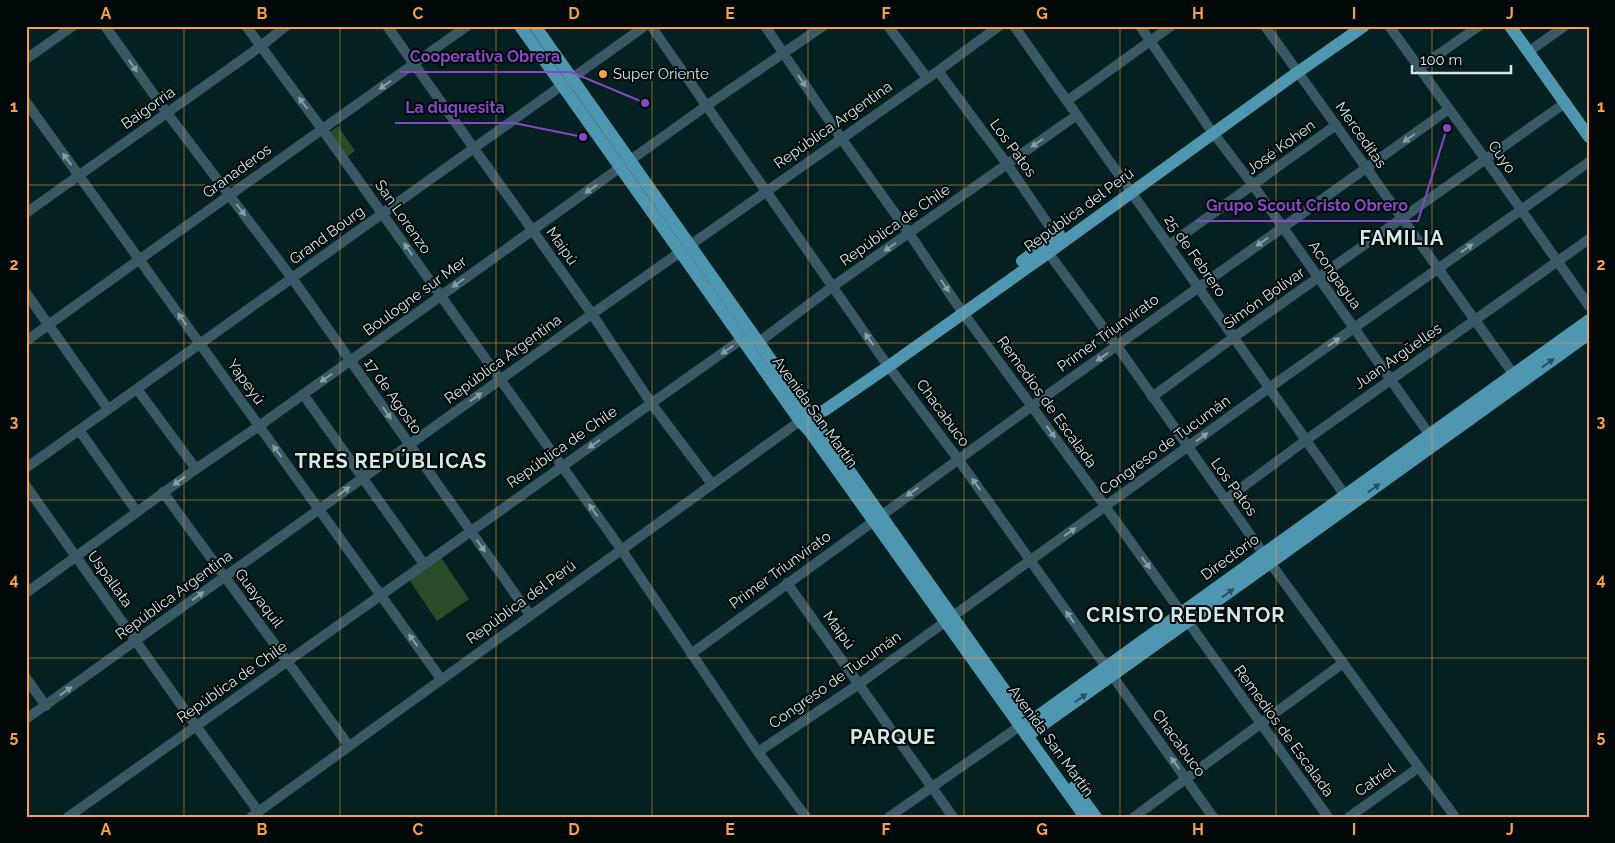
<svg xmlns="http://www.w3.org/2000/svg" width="1615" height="843" font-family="Raleway,sans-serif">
<rect width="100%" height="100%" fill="#042020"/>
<g fill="#2a4c28">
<polygon points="338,126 355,151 344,159 327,134"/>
<polygon points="440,556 469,599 437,621 408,578"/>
</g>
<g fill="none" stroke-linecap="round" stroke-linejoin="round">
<g stroke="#385965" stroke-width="10">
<polyline points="105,26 167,113 292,278 530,615"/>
<polyline points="246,26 322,129 621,549 758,752 806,817"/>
<polyline points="387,26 592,314 651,403 712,484"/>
<polyline points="651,26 883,359 958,459 1213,817"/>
<polyline points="765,26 841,138 909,233 958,306 1105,506 1328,817"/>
<polyline points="888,26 927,78"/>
<polyline points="1014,26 1349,501"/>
<polyline points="1140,26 1208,126 1253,185 1434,441"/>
<polyline points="1265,26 1517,379"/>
<polyline points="1389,26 1486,160 1589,306"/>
<polyline points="1528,52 1565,26"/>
<polyline points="26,59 73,26"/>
<polyline points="1419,68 1479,26"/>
<polyline points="938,71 1007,164 1059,240"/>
<polyline points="1067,101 1171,26"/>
<polyline points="26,102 441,679"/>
<polyline points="26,213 261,46 286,26"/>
<polyline points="1169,245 1336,125"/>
<polyline points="1044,247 1117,346 1263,553 1455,817"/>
<polyline points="26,293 108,409"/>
<polyline points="26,341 140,259 467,26"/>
<polyline points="137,389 196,469"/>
<polyline points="303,394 424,564"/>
<polyline points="1152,397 1234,337 1565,103"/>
<polyline points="79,430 137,512"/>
<polyline points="26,468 645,26"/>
<polyline points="26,486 196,726 258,811"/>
<path d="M163 492C224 577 288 661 349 746"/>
<polyline points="1225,500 1306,440 1589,239"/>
<polyline points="787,583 953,817"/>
<polyline points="26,593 196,469 259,426 706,106 823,26"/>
<polyline points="691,654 1032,406 1449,109"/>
<polyline points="26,678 46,706"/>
<polyline points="26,719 592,314 938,71 999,26"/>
<polyline points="758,752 859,684 1269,388 1589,162"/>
<polyline points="68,817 742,339 759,342 832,287 1077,115"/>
<polyline points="251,817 800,421"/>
<polyline points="889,817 1020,726"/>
<polyline points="1134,817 1343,663"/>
<polyline points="1349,817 1418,768"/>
</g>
<g stroke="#4f97b0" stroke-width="12">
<polyline points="520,26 800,421 810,432 1085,817"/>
<polyline points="535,26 1020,712"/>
<polyline points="1510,26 1589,137"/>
<polyline points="1022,261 1059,234"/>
<polyline points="806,418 825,410 889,366 1048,253 1298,72 1364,26"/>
<polyline points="1020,726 1028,723 1589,320"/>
<polyline points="1027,736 1270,563 1589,334"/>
<polyline points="1074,787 1096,817"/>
</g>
</g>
<defs><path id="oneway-solid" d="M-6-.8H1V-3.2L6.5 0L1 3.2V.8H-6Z" transform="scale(1.25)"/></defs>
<g fill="#86a0a6">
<use href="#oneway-solid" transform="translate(133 66) rotate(55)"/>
<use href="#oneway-solid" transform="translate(802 81) rotate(56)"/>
<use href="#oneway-solid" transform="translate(385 85) rotate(145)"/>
<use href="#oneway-solid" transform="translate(303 103) rotate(-127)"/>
<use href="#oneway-solid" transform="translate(1409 138) rotate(145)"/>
<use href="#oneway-solid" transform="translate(1037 143) rotate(145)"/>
<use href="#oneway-solid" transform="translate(67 159) rotate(-126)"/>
<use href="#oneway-solid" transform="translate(591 189) rotate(145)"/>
<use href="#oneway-solid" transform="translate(241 210) rotate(53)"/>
<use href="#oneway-solid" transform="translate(1262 242) rotate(145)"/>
<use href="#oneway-solid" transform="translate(890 247) rotate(145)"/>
<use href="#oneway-solid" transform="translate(1467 248) rotate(-36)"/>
<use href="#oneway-solid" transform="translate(408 249) rotate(-125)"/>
<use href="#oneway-solid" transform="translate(458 283) rotate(145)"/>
<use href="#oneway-solid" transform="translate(945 286) rotate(56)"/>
<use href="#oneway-solid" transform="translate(182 319) rotate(-125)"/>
<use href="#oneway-solid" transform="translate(869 339) rotate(-125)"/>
<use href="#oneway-solid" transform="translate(1334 342) rotate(-35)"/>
<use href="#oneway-solid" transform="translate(727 350) rotate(145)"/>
<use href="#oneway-solid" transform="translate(1102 357) rotate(145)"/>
<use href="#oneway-solid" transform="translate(326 378) rotate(145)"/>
<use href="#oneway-solid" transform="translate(476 397) rotate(-36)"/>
<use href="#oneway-solid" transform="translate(387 413) rotate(55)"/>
<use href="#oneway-solid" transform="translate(1051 432) rotate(54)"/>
<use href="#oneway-solid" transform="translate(1202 437) rotate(-36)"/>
<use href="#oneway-solid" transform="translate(594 444) rotate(145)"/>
<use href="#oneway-solid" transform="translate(277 451) rotate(-126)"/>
<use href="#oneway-solid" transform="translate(179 481) rotate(144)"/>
<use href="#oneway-solid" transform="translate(976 484) rotate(-126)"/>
<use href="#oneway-solid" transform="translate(344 491) rotate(-36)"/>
<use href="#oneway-solid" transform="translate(912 492) rotate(144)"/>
<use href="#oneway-solid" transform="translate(593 510) rotate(-125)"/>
<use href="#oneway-solid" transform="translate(1070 532) rotate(-35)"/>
<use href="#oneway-solid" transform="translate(481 546) rotate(55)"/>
<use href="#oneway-solid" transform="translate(1146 563) rotate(54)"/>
<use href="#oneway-solid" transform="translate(198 596) rotate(-36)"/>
<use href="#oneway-solid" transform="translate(1070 617) rotate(-125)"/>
<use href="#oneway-solid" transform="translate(413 640) rotate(-126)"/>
<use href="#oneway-solid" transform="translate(66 691) rotate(-36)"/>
<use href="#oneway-solid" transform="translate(1175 763) rotate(-126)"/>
</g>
<g fill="#28505c">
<use href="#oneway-solid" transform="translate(1548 363) rotate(-36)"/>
<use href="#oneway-solid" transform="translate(1374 488) rotate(-36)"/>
<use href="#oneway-solid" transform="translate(1228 593) rotate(-36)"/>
<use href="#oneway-solid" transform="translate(1081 698) rotate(-35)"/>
</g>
<path fill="none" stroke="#f8a14a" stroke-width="1" stroke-opacity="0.55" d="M184 26V817M340 26V817M496 26V817M652 26V817M808 26V817M964 26V817M1120 26V817M1276 26V817M1432 26V817M26 185H1589M26 343H1589M26 500H1589M26 658H1589"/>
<circle fill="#f8a14a" stroke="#000808" stroke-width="2" cx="603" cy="74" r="5"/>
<g text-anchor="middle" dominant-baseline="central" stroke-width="4" stroke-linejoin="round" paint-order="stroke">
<g font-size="15" fill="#d5e8e8" stroke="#000808" text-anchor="start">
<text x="613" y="74">Super Oriente</text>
</g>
<g font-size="15" fill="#d5e8e8" stroke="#000808">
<text transform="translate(148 108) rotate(-35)">Baigorria</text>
<text transform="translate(833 125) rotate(-35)">República Argentina</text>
<text transform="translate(1361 135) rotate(55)">Merceditas</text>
<text transform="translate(1281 147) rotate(-36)">José Kohen</text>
<text transform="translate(1013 148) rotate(54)">Los Patos</text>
<text transform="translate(1502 157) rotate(55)">Cuyo</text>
<text transform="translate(237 171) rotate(-36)">Granaderos</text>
<text transform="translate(1079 210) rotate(-36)">República del Perú</text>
<text transform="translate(403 217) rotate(55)">San Lorenzo</text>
<text transform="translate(895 225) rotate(-35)">República de Chile</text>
<text transform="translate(327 235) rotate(-36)">Grand Bourg</text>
<text transform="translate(562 246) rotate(55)">Maipú</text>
<text transform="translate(1195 256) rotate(55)">25 de Febrero</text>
<text transform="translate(1335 275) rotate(55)">Acongagua</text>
<text transform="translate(415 296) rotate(-36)">Boulogne sur Mer</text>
<text transform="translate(1264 298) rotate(-35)">Simón Bolívar</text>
<text transform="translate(1108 333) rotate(-36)">Primer Triunvirato</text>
<text transform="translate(1398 356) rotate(-35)">Juan Argüelles</text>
<text transform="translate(503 359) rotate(-36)">República Argentina</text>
<text transform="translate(246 382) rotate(54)">Yapeyú</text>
<text transform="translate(393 396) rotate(55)">17 de Agosto</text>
<text transform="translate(1047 402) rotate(54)">Remedios de Escalada</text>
<text transform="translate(815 412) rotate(54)">Avenida San Martín</text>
<text transform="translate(943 413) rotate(54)">Chacabuco</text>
<text transform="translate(1165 445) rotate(-36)">Congreso de Tucumán</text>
<text transform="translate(562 447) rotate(-35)">República de Chile</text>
<text transform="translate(1234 487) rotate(54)">Los Patos</text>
<text transform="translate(1230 557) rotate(-36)">Directorio</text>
<text transform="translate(780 570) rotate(-36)">Primer Triunvirato</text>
<text transform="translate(110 579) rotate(54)">Uspallata</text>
<text transform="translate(174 595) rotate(-36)">República Argentina</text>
<text transform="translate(259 598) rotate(53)">Guayaquil</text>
<text transform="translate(521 602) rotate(-36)">República del Perú</text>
<text transform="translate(839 630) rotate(54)">Maipú</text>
<text transform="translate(835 680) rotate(-35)">Congreso de Tucumán</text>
<text transform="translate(232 682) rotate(-35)">República de Chile</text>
<text transform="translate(1284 731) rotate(54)">Remedios de Escalada</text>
<text transform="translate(1051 741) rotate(54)">Avenida San Martín</text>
<text transform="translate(1179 743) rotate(54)">Chacabuco</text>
<text transform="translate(1375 780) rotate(-35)">Catriel</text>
</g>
<g font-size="20" font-weight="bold" letter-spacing="1" fill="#d5e8e8" stroke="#000808">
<text x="1402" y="238">FAMILIA</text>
<text x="391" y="461">TRES REPÚBLICAS</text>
<text x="1186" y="615">CRISTO REDENTOR</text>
<text x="893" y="737">PARQUE</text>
</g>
</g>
<path fill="none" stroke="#8848c5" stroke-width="2" d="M645 103L571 72H400M583 137L514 123H395M1447 128L1418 221H1196"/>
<g fill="#8848c5" stroke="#000808" stroke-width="2">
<circle cx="645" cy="103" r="5"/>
<circle cx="583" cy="137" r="5"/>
<circle cx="1447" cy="128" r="5"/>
</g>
<g font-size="16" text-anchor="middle" font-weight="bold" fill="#8848c5" stroke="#000808" stroke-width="4" stroke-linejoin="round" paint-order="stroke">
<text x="485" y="62">Cooperativa Obrera</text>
<text x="455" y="113">La duquesita</text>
<text x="1307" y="211">Grupo Scout Cristo Obrero</text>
</g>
<rect width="1615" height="843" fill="none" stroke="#000808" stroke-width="55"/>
<path d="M1412 65v8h99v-8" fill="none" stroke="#d5e8e8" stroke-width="2.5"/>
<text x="1420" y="65" font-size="15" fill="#d5e8e8" stroke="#000808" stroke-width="4" paint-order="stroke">100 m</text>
<rect x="28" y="28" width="1560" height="788" fill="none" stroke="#f8a14a" stroke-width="2"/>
<g font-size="16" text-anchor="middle" font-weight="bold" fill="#f8a14a">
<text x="106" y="19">A</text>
<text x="262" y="19">B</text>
<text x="418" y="19">C</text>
<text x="574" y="19">D</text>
<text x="730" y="19">E</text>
<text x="886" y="19">F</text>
<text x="1042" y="19">G</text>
<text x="1198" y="19">H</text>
<text x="1354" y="19">I</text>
<text x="1510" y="19">J</text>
<text x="14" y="112">1</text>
<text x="1601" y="112">1</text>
<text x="14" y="270">2</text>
<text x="1601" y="270">2</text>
<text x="14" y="427">3</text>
<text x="1601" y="427">3</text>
<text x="14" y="585">4</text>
<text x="1601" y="585">4</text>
<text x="14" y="742">5</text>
<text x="1601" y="742">5</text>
<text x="106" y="835">A</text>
<text x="262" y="835">B</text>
<text x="418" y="835">C</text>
<text x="574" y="835">D</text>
<text x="730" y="835">E</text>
<text x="886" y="835">F</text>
<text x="1042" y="835">G</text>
<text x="1198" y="835">H</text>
<text x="1354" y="835">I</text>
<text x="1510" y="835">J</text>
</g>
</svg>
